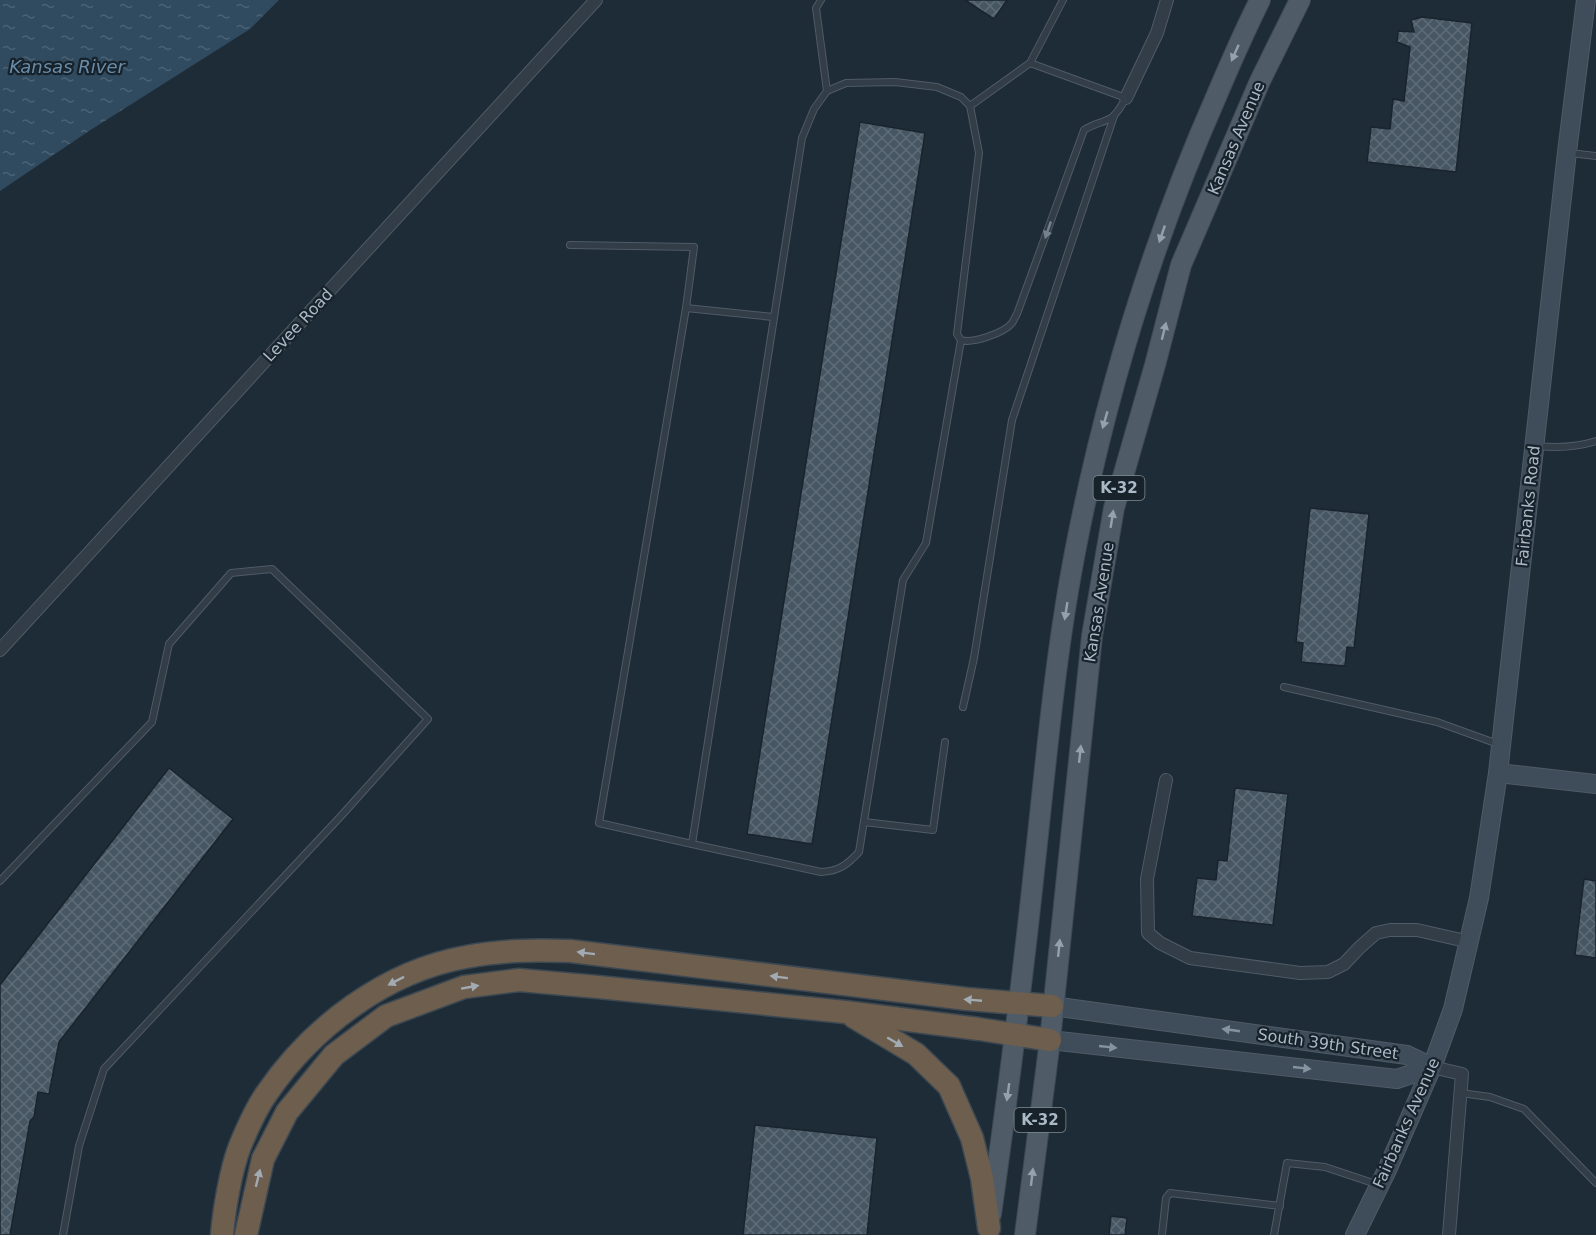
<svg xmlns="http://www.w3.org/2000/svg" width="1596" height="1235" font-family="'DejaVu Sans',sans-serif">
<defs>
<pattern id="water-ripples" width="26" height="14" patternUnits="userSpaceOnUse" patternTransform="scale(1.5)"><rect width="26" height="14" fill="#304a5f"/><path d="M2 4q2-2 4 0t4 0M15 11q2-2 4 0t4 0" fill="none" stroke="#4b6274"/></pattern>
<pattern id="building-cross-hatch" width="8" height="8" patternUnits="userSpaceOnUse" patternTransform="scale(1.5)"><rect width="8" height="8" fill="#465663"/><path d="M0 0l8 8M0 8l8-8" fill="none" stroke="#5e6c78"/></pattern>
</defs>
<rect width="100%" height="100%" fill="#1e2c37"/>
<polygon fill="url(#water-ripples)" points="0,0 279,0 250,29 89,131 0,191"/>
<g fill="url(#building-cross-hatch)" stroke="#19242e" stroke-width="1.5">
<polygon points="965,0 1007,0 994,19"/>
<polygon points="1422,17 1472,23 1456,172 1367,162 1371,127 1390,129 1393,99 1404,101 1410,47 1397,42 1398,31 1414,32 1411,20"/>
<polygon points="860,122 925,133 812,844 747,834"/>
<polygon points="1310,508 1369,514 1354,648 1347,647 1345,666 1301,662 1303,643 1296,642"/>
<polygon points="169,768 233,819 59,1042 49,1094 38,1092 34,1117 30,1121 10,1235 0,1235 0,985"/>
<polygon points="1235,788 1288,794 1273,925 1192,916 1197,878 1216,880 1218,860 1227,861"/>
<polygon points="1584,879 1596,881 1596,958 1575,955"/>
<polygon points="755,1125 877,1138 867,1235 743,1235"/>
<polygon points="1111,1216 1127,1218 1125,1235 1109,1235"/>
</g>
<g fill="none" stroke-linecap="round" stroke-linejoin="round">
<g stroke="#4f5b66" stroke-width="8">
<g id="lane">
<polyline points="821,0 816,8 827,91"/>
<polyline points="970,106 1030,63 1063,0"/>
<polyline points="1570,153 1596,156"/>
<polyline points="570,245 694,247 686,308"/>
<path d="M961 340 926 543 903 580 859 852C847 865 839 871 821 872L692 844 802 138 814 109 827 91 846 83 895 82 937 87 961 97 970 106 979 153 957 334 961 340C972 344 1004 333 1012 323 1014 320 1015 317 1017 314L1084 130C1093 124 1102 123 1111 118 1118 113 1122 104 1126 98L1030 63"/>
<path d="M1538 446C1558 448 1577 447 1596 441"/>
<polyline points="1284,687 1437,722 1498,744"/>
<polyline points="963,707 974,658 1012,420 1114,116"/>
<polyline points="864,822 933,830 945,742"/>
<polyline points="692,844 599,823 686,308 773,317"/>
<polyline points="0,881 152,722 169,644 231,573 272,569 428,719 341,816 104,1069 79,1146 63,1235"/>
<polyline points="1461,1093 1490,1097 1524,1109 1596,1183"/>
<polyline points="1162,1235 1166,1198 1170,1193 1280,1206"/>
<polyline points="1274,1235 1287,1163 1325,1167 1376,1184"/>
</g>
</g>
<g stroke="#4f5b66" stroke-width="14">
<g id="street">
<polyline points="1126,98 1157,33 1167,0"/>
<polyline points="0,650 596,0"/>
<polyline points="1166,780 1147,879 1148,933 1160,943 1190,958 1300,973 1328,972 1344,964 1359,948 1376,933 1390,930 1417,930 1470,942"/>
<polyline points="1432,1067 1462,1074 1449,1235"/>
</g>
</g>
<g stroke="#4f5b66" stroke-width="20">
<g id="secondary">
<polyline points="1498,773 1596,784"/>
<polyline points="1052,1006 1407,1055 1432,1067"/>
<polyline points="1050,1040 1397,1079 1432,1067"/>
<polyline points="1355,1235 1387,1170 1432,1067 1453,1009 1479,898 1498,773 1567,152 1586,0"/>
</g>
</g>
<g stroke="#3e4954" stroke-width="22">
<g id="primary">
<path d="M991 1214C1007 1100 1022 985 1034 871 1046 763 1055 654 1076 547 1106 393 1153 240 1216 97 1230 64 1244 32 1260 0"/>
<polyline points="1025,1235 1050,1040 1092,636 1114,508 1155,365 1181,265 1260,81 1300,0"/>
</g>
</g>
<g stroke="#3c4852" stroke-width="25">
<g id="highway">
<polyline points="854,1017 916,1054 949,1086 972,1138 982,1178 989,1228"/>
<path d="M222 1235C224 1210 231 1169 240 1146 247 1129 256 1108 267 1093 312 1027 386 971 466 957 501 950 535 950 570 951L967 999 1052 1006"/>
<polyline points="246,1235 263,1159 287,1112 334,1055 386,1016 464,987 519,980 598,987 845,1012 979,1029 1050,1040"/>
</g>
</g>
<use href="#lane" stroke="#323d47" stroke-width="6"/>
<use href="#street" stroke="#323d47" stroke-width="12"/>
<use href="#secondary" stroke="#3f4d5b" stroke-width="18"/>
<use href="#primary" stroke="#4f5c68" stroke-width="20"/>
<use href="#highway" stroke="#6e5e4e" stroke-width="22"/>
</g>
<defs><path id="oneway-solid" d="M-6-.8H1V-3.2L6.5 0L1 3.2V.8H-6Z" transform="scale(1.5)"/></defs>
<g fill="#94a1ae">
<use href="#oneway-solid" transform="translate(1235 53) rotate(114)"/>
<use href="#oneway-solid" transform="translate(1162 234) rotate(109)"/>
<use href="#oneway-solid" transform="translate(1164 331) rotate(-76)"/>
<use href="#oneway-solid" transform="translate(1105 420) rotate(106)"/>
<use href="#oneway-solid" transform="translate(1112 519) rotate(-81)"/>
<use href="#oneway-solid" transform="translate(1066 611) rotate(99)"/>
<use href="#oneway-solid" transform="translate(1080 754) rotate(-84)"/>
<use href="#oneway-solid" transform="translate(1059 948) rotate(-84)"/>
<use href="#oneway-solid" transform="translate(1008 1092) rotate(98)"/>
<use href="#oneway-solid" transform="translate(1032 1177) rotate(-83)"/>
</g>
<use fill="#75818c" href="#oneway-solid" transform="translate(1048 230) rotate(109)"/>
<g fill="#a2aab3">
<use href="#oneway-solid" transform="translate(586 953) rotate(-173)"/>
<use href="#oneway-solid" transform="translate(779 977) rotate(-173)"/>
<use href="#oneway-solid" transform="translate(396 981) rotate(153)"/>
<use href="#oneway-solid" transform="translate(470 987) rotate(-10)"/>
<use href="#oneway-solid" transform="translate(973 1000) rotate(-175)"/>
<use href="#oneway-solid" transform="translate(895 1042) rotate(30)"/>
<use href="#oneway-solid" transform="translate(258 1178) rotate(-76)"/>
</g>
<g fill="#8593a0">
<use href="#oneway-solid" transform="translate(1231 1030) rotate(-172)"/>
<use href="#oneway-solid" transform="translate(1108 1047) rotate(6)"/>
<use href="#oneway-solid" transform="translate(1302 1068) rotate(6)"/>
</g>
<g text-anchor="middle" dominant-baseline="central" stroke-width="4.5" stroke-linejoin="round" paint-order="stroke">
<g fill="#17222b" stroke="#7f8b97" stroke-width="1.5">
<rect x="1093.5" y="476" width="51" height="24" rx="4.5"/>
<rect x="1014.5" y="1108" width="51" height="24" rx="4.5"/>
</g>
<g font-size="15" font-weight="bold" fill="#abb8c5">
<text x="1119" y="488">K-32</text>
<text x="1040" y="1120">K-32</text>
</g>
<g font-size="16" fill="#abb8c5" stroke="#17222b">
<text transform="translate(1236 138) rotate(-67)">Kansas Avenue</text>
<text transform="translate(298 325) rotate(-47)">Levee Road</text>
<text transform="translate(1528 506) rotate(-84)">Fairbanks Road</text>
<text transform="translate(1099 602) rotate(-81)">Kansas Avenue</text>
<text transform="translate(1328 1044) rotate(8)">South 39th Street</text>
<text transform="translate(1406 1123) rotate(-66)">Fairbanks Avenue</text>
</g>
<g font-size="18" font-style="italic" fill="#6a8daa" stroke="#17222b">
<text x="67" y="66">Kansas River</text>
</g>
</g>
</svg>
